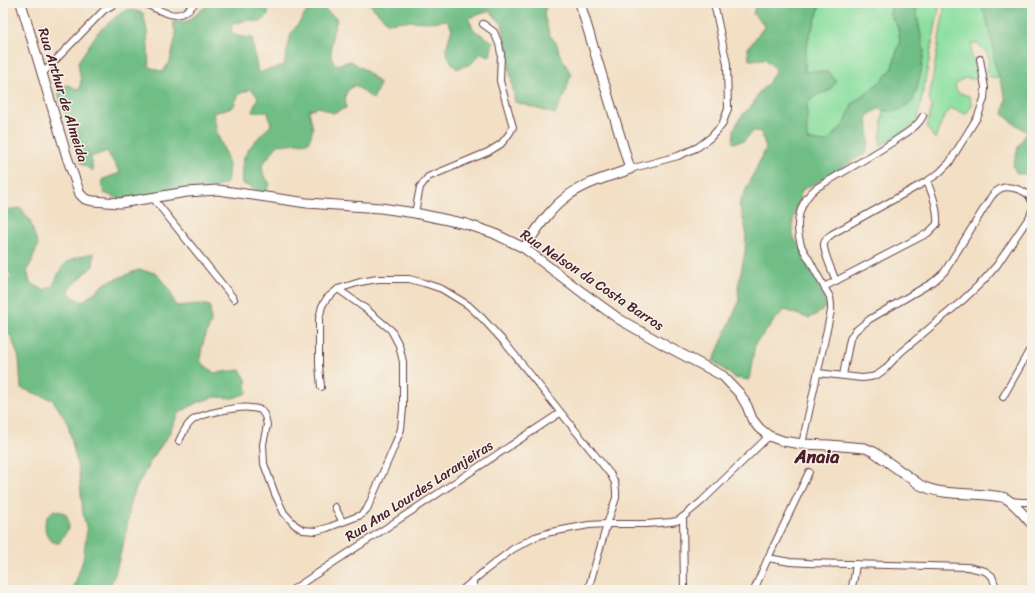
<svg xmlns="http://www.w3.org/2000/svg" width="1035" height="593" font-family="Sriracha,sans-serif">
<rect width="100%" height="100%" fill="#f7f3e8"/>
<filter id="ink" filterUnits="userSpaceOnUse"><feTurbulence type="fractalNoise" baseFrequency=".025" numOctaves="2"/><feDisplacementMap in="SourceGraphic" scale="8" xChannelSelector="R" yChannelSelector="G"/><feConvolveMatrix kernelMatrix="1 2 1 2 8 2 1 2 1" color-interpolation-filters="sRGB"/></filter>
<filter id="wash" filterUnits="userSpaceOnUse"><feTurbulence type="fractalNoise" baseFrequency=".012" numOctaves="4" result="noise"/><feDisplacementMap in="SourceGraphic" scale="16" xChannelSelector="R" yChannelSelector="G"/><feGaussianBlur stdDeviation="0.9" result="paint"/><feColorMatrix in="noise" values="0 0 0 0 0 0 0 0 0 0 0 0 0 0 0 0 0 1.4 0 .05"/><feComposite in="paint" operator="in"/></filter>
<g filter="url(#wash)">
<rect width="100%" height="100%" fill="#f2dfc4"/>
<g fill="#8bdfa0" stroke="#6a7f66">
<path d="M820 3H892L890 14 898 28 900 42 891 70 880 82 853 103 845 123 827 142 806 140 807 103 819 94 829 91 805 72C805 61 805 51 808 40 812 27 818 17 820 3Z"/>
<polygon points="916,3 940,3 917,123 880,146 883,110 887,111 913,101 921,72 924,51 916,11"/>
<path d="M945 3H980L986 18 993 46 994 62 1000 78 990 77 987 72C990 55 989 54 977 43L972 44 971 56 979 73 975 79 964 78 955 85 957 92 969 96 972 105 966 114 950 108 942 121 935 139 927 127 932 106 929 100Z"/>
</g>
<g fill="#70be86" stroke="#5d6e58">
<path d="M210 3H268V15L261 22 247 20 232 24 231 32 237 36 253 38V45L258 73 284 65 291 34 308 10 321 7 337 19 332 37 331 57 336 65 351 61 365 70 380 84 373 99 355 85 349 89 345 95 346 108 333 113 319 107 309 110 313 129 309 142 278 145 262 165 263 174 270 184 264 194 242 183C241 176 241 168 243 161 247 147 261 135 271 125L268 112H252L258 97 251 89 239 94 233 107 213 113 218 136 223 147 229 165 227 183 212 189 122 200 104 193 102 186 103 179 120 173 107 151 91 157 93 171 80 163 56 87 68 85 79 90 81 81 78 62 98 32 119 14 128 9 143 13 147 31 149 67 163 72 170 61 176 36 173 22 188 21Z"/>
<path d="M370 3H545L546 6 544 14 549 34 557 44 559 53 571 74 565 94 555 114 515 102 502 24 490 11 468 18 474 30 493 42 490 56 481 53 471 64 457 69C442 52 446 49 452 29L447 20 431 22 403 21 388 23 373 8Z"/>
<path d="M756 3H820C818 17 812 27 808 40 805 51 805 61 805 72L815 71 829 72 836 81 829 91 819 94 807 103V140L827 142 845 123 853 103 880 82 891 70 900 42 898 28 890 14 892 3H916V11L924 51 921 72 913 101 898 111H887L878 109 867 116 869 142 866 153 828 176 802 190 793 220V236L806 258 827 306 816 315 808 318 785 310 774 321 755 344 749 380 735 378 713 361 739 302 738 287 745 252 746 230 739 204 766 148 761 132 753 131 744 141 733 143 734 129 741 116 753 105 758 93 768 84 776 69 765 59 749 60 748 48 764 27 762 22 753 14Z"/>
<polygon points="980,3 1032,3 1032,175 1030,174 1017,174 1013,166 1018,147 1027,132 1012,122 1003,114 1006,99 994,62 993,46 986,18"/>
<path d="M21 208 30 221 38 245 31 263 27 270 30 283 44 290 53 286C63 260 68 259 94 253L93 266 69 289 70 295 82 302 106 283 138 270 156 273 170 291 176 306 201 304 210 306 211 322 205 337 202 347 200 361 214 373 240 370 246 379 247 393 233 398 215 397 196 403 178 414 168 436 151 460 131 498 128 521 125 537 115 574 108 590H73L83 560 87 530 83 514 79 473 68 424 53 400 21 388 19 358 10 334 3 338V283L11 276 3 260V213L10 209Z"/>
<path d="M54 510 65 513C73 527 67 530 59 543 47 544 42 527 47 517 48 515 52 512 54 510Z"/>
</g>
</g>
<g filter="url(#ink)">
<g fill="none" stroke-linecap="round" stroke-linejoin="round">
<g stroke="#633c42" stroke-width="8">
<g id="street">
<path d="M143 3C164 11 177 25 195 3"/>
<polyline points="42,74 104,10 116,3"/>
<polyline points="630,169 678,156 698,147 710,138 722,125 728,109 727,64 714,3"/>
<polyline points="153,198 234,299"/>
<polyline points="415,213 420,187 428,177 488,152 501,144 509,134 513,127 500,81 501,54 499,44 494,32 483,24"/>
<path d="M836 281C833 273 823 252 824 244 825 239 828 237 832 234L927 181 939 173 949 163 978 116 984 99 985 88 980 59"/>
<path d="M824 287 928 233 937 224C938 208 933 196 927 181"/>
<polyline points="818,373 862,378 871,377 877,375 884,370 901,352 963,300 983,281 997,265 1030,216 1032,210"/>
<path d="M843 375 850 339 855 331 870 319 933 282 941 275 945 271 991 197C993 194 996 191 1000 189 1007 185 1021 189 1027 194 1030 196 1031 199 1032 202"/>
<polyline points="321,387 319,365 319,319 322,306 327,298 338,289 360,282 378,279 409,279 424,283 442,289 468,305 483,319 505,343 611,475 615,483 616,491 616,498 607,524 588,590"/>
<polyline points="1003,397 1029,351 1032,351"/>
<path d="M179 441C183 433 186 425 193 420 203 413 240 406 251 408 254 408 258 409 261 410L265 416 267 425 263 444 264 464 275 494 284 513 295 525 303 530 316 531 327 528 361 515 367 509 394 447 401 429 403 408V362L399 345 391 330 366 309 338 289"/>
<path d="M802 444 831 311V305L830 297C823 285 816 273 810 261 807 256 803 250 801 245 794 224 799 202 816 188 842 173 868 158 893 142 904 134 917 128 923 116"/>
<polyline points="1010,501 1021,502 1032,502"/>
<polyline points="335,507 342,521"/>
<polyline points="683,517 684,590"/>
<polyline points="768,558 790,562 808,563 968,567 985,571 992,576 997,590"/>
<polyline points="472,581 475,590"/>
<polyline points="292,590 560,413"/>
<polyline points="462,590 487,569 513,549 535,537 551,532 589,525 607,524 646,524 671,522 677,521 683,517 702,501 769,436"/>
<polyline points="754,590 768,558 809,472"/>
<polyline points="851,590 854,578 856,564"/>
</g>
</g>
<g stroke="#633c42" stroke-width="11">
<g id="secondary">
<path d="M21 3 67 157 80 194 85 199 93 201 120 203 187 192 218 190 307 203 381 208 415 213 466 224 493 233 524 248 583 293 619 319 668 347 723 376 740 394 747 406 752 419 759 428 769 436 783 441 802 444 829 445 865 448 874 452 920 485C939 495 966 493 987 495 993 496 1000 496 1005 498 1014 502 1025 517 1032 524"/>
<path d="M524 248C536 231 548 211 565 198 583 183 609 177 630 169L580 3"/>
</g>
</g>
<use href="#street" stroke="#fff" stroke-width="6"/>
<use href="#secondary" stroke="#fff" stroke-width="9"/>
</g>
</g>
<g text-anchor="middle" dominant-baseline="central" stroke-width="3" stroke-linejoin="round" paint-order="stroke">
<g font-size="14" fill="#4a1f2b" stroke="#f7f3e8">
<text transform="translate(63 95) rotate(73)">Rua Arthur de Almeida</text>
<text transform="translate(592 280) rotate(34)">Rua Nelson da Costa Barros</text>
<text transform="translate(419 491) rotate(-33)">Rua Ana Lourdes Laranjeiras</text>
</g>
<g font-size="18" font-weight="bold" fill="#4a1f2b" stroke="#f7f3e8">
<text x="817" y="457">Anaia</text>
</g>
</g>
<rect width="1035" height="593" fill="none" stroke="#f7f3e8" stroke-width="16"/>
</svg>
